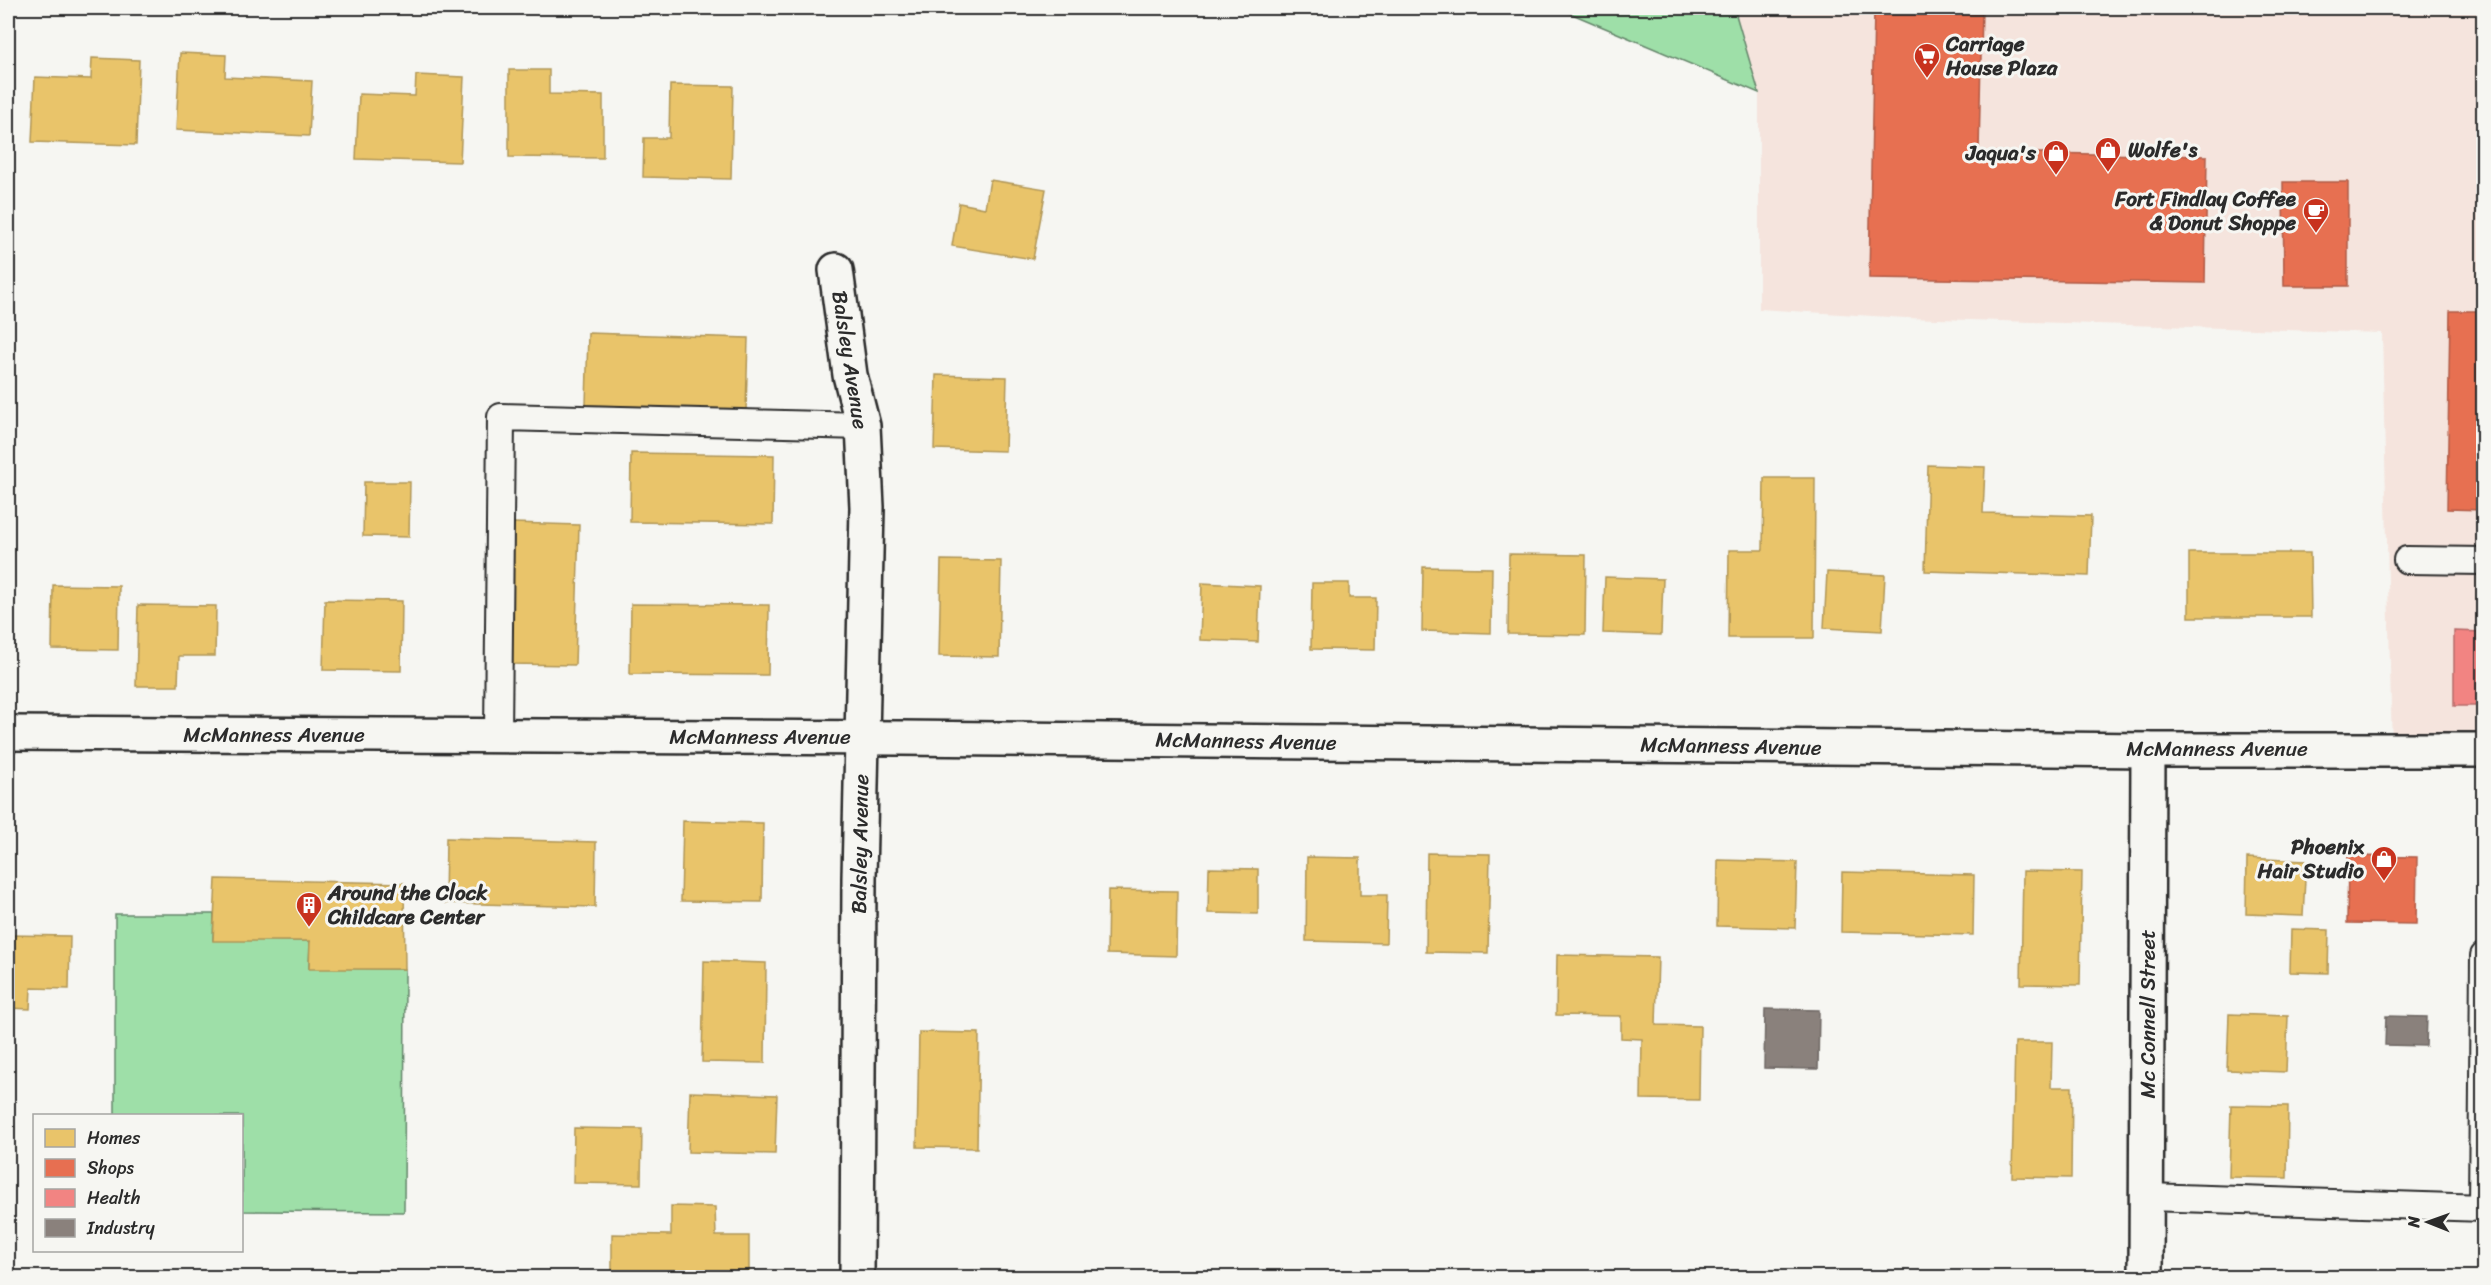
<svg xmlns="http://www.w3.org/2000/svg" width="2491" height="1285" font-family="Sriracha,sans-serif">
<rect width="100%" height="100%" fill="#f6f6f2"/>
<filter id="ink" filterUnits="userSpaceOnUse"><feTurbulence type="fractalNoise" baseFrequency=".0167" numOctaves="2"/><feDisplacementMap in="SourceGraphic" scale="12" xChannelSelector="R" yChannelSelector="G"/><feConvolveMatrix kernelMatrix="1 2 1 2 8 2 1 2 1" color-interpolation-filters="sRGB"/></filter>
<g filter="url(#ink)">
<polygon fill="#f5e4dd" points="1734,8 2483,8 2483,750 2392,749 2382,333 1906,318 1759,309 1759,93"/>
<g fill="#9edfa8" stroke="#64856a" stroke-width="1.5">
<polygon points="1558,8 1734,8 1759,93"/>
<polygon points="115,914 214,914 213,940 310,941 309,968 405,969 404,1212 242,1211 242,1116 115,1116"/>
</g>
<g fill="#e9c46a" stroke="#b09657" stroke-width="1.5">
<polygon points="180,53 226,55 225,77 312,81 309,136 176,130"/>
<polygon points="92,58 139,60 136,145 32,142 35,77 91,79"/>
<polygon points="509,70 549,70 549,94 603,95 603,158 509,157"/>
<polygon points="416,75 464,77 460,162 356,159 359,94 415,96"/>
<polygon points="670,85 733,86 731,179 643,177 644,138 669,138"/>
<polygon points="990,180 1046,189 1033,259 952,246 959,203 985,208"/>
<polygon points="588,333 748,338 746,410 586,405"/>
<polygon points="936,375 1007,377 1005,451 934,449"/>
<polygon points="631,453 774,455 773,524 630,522"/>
<polygon points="1928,465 1985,467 1983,513 2091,516 2089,576 1925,571"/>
<polygon points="1764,478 1815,478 1814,638 1728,638 1729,550 1763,550"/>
<polygon points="364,482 410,482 409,537 363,536"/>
<polygon points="512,523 579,525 575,665 509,664"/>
<polygon points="2189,553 2310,553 2311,617 2189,617"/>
<polygon points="1509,554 1586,555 1585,635 1508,634"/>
<polygon points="941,560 1001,561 999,657 939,656"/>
<polygon points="1423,567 1492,568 1491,633 1422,631"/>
<polygon points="1827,572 1885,575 1882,631 1824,628"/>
<polygon points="1605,577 1663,579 1661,635 1603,633"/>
<polygon points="1202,583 1260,586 1258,642 1200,640"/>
<polygon points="1312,583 1349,583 1349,598 1376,598 1375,650 1311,649"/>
<polygon points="53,585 119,586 118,650 52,649"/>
<polygon points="325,600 402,601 401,671 323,670"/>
<polygon points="631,604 769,605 768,675 630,674"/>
<polygon points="138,605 216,606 215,656 179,656 178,686 136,686"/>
<polygon points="683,821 763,823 762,902 681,901"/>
<polygon points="446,838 596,842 595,907 445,903"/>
<polygon points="1427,853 1490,854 1488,953 1426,952"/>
<polygon points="1307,857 1360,858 1360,895 1387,895 1386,943 1306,941"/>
<polygon points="2247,858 2306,861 2303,916 2246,914"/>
<polygon points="1718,860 1797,862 1795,928 1717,926"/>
<polygon points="1209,868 1258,869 1258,914 1208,913"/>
<polygon points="2023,871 2082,872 2080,985 2021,984"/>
<polygon points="1842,872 1974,875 1973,935 1841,932"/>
<polygon points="216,879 404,883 405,969 309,969 310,941 213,941"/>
<polygon points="1108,890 1177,891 1176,956 1107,954"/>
<polygon points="2291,929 2329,930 2328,973 2290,972"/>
<polygon points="8,935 70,936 69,989 31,988 30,1009 8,1008"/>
<polygon points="1557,955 1658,957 1656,1025 1700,1026 1699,1100 1641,1099 1642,1039 1621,1038 1621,1016 1556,1015"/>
<polygon points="704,961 766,963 765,1063 702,1062"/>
<polygon points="2229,1014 2288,1016 2286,1072 2227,1070"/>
<polygon points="919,1032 979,1033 977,1148 917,1147"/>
<polygon points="2015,1042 2052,1042 2051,1087 2072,1087 2071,1178 2012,1177"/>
<polygon points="690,1092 777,1095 775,1154 688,1152"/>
<polygon points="2231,1105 2288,1106 2287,1178 2229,1177"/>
<polygon points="574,1128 642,1129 641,1184 573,1183"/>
<polygon points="671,1206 715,1207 716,1236 749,1236 749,1278 612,1278 612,1234 671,1235"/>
</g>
<g fill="#e76f51" stroke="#af5b46" stroke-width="1.5">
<polygon points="1874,8 1982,8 1979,152 2207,156 2205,283 1869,278"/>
<polygon points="2283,182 2348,182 2348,286 2284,286"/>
<polygon points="2450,311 2484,311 2484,510 2447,509"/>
<polygon points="2348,856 2417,857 2416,924 2347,923"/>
</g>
<polygon fill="#f28482" stroke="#b66968" stroke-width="1.5" points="2454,631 2484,632 2484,706 2454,706"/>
<g fill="#8a817c" stroke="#6e6764" stroke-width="1.5">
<polygon points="1765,1009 1819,1010 1818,1069 1764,1068"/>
<polygon points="2386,1016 2427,1017 2426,1046 2385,1045"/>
</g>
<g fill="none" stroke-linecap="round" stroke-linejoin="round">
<g stroke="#2b2b2b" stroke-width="30">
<g id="service">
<polyline points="2407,560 2484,561"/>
<polyline points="498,736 501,417 863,426"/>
<polyline points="2147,1197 2484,1208"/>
<polyline points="2482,1208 2484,956"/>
</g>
</g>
<g stroke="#2b2b2b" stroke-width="38">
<g id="minor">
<polyline points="836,270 850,375 863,426 867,507 859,878 857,1278"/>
<polyline points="8,733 900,738 2148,750 2484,750"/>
<polyline points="2146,1278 2148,750"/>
</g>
</g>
<use href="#service" stroke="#f6f6f2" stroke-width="26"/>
<use href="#minor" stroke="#f6f6f2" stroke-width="33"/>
</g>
</g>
<defs>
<g id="supermarket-pin" transform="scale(1.35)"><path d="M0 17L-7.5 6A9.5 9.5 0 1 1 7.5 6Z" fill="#c8321e" stroke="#f6f6f2"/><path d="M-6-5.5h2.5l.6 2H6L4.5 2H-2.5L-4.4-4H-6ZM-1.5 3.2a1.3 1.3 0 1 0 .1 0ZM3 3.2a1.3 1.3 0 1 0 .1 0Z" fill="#fff"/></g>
<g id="shop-pin" transform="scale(1.35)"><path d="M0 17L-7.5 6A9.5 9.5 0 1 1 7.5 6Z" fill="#c8321e" stroke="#f6f6f2"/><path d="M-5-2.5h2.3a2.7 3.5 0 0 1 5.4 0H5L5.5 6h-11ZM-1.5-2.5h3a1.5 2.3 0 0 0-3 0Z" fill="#fff"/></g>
<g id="cafe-pin" transform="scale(1.35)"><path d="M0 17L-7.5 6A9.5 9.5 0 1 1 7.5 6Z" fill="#c8321e" stroke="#f6f6f2"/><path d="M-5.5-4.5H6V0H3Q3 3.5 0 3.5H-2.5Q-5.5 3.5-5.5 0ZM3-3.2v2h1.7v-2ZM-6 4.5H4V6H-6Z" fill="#fff"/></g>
<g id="building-pin" transform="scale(1.35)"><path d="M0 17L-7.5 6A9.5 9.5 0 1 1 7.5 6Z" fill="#c8321e" stroke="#f6f6f2"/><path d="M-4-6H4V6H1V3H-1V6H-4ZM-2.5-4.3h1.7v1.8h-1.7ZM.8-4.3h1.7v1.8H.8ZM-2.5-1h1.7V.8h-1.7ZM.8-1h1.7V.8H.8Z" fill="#fff"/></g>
</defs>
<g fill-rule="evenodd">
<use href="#supermarket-pin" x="1927" y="56"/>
<use href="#shop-pin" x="2108" y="150"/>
<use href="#shop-pin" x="2056" y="153"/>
<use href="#cafe-pin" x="2316" y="211"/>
<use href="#shop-pin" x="2384" y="859"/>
<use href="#building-pin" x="309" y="905"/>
</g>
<g text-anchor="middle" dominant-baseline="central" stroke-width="6" stroke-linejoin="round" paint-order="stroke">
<g font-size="21" font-weight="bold" fill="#2b2b2b" stroke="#f6f6f2" text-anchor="start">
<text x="1946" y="44">Carriage<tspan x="1946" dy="24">House Plaza</tspan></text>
<text x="2128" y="150">Wolfe's</text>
<text x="2036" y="153" text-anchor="end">Jaqua's</text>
<text x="2296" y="199" text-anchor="end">Fort Findlay Coffee<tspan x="2296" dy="24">&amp; Donut Shoppe</tspan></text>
<text x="2364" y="847" text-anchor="end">Phoenix<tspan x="2364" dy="24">Hair Studio</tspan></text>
<text x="328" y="893">Around the Clock<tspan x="328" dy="24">Childcare Center</tspan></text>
</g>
<g font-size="21" fill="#2b2b2b" stroke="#f6f6f2">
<text transform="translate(850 360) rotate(81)">Balsley Avenue</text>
<text x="274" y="735">McManness Avenue</text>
<text x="760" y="737">McManness Avenue</text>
<text transform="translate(1246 741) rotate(1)">McManness Avenue</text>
<text transform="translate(1731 746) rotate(1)">McManness Avenue</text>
<text x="2217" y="749">McManness Avenue</text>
<text transform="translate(860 844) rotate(-89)">Balsley Avenue</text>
<text transform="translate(2148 1014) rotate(-90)">Mc Connell Street</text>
</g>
</g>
<rect width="2491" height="1285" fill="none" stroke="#f6f6f2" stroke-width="30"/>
<rect x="15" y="15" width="2461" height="1255" fill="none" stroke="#2b2b2b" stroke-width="2" filter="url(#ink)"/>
<rect x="33" y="1114" width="210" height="138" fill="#f6f6f2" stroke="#a5a5a2" stroke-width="1.5"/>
<rect x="45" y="1129" width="30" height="18" fill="#e9c46a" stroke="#a5a5a2" stroke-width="1.5"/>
<text x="87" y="1144" font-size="18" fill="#2b2b2b">Homes</text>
<rect x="45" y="1159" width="30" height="18" fill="#e76f51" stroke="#a5a5a2" stroke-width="1.5"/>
<text x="87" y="1174" font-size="18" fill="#2b2b2b">Shops</text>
<rect x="45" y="1189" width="30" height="18" fill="#f28482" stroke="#a5a5a2" stroke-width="1.5"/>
<text x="87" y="1204" font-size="18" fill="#2b2b2b">Health</text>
<rect x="45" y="1219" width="30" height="18" fill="#8a817c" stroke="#a5a5a2" stroke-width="1.5"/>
<text x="87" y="1234" font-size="18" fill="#2b2b2b">Industry</text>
<g transform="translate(2428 1222) rotate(271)" stroke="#f6f6f2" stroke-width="4.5" paint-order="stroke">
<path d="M0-4.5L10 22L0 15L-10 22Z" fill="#2b2b2b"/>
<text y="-9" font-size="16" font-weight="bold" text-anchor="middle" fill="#2b2b2b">N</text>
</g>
</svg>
